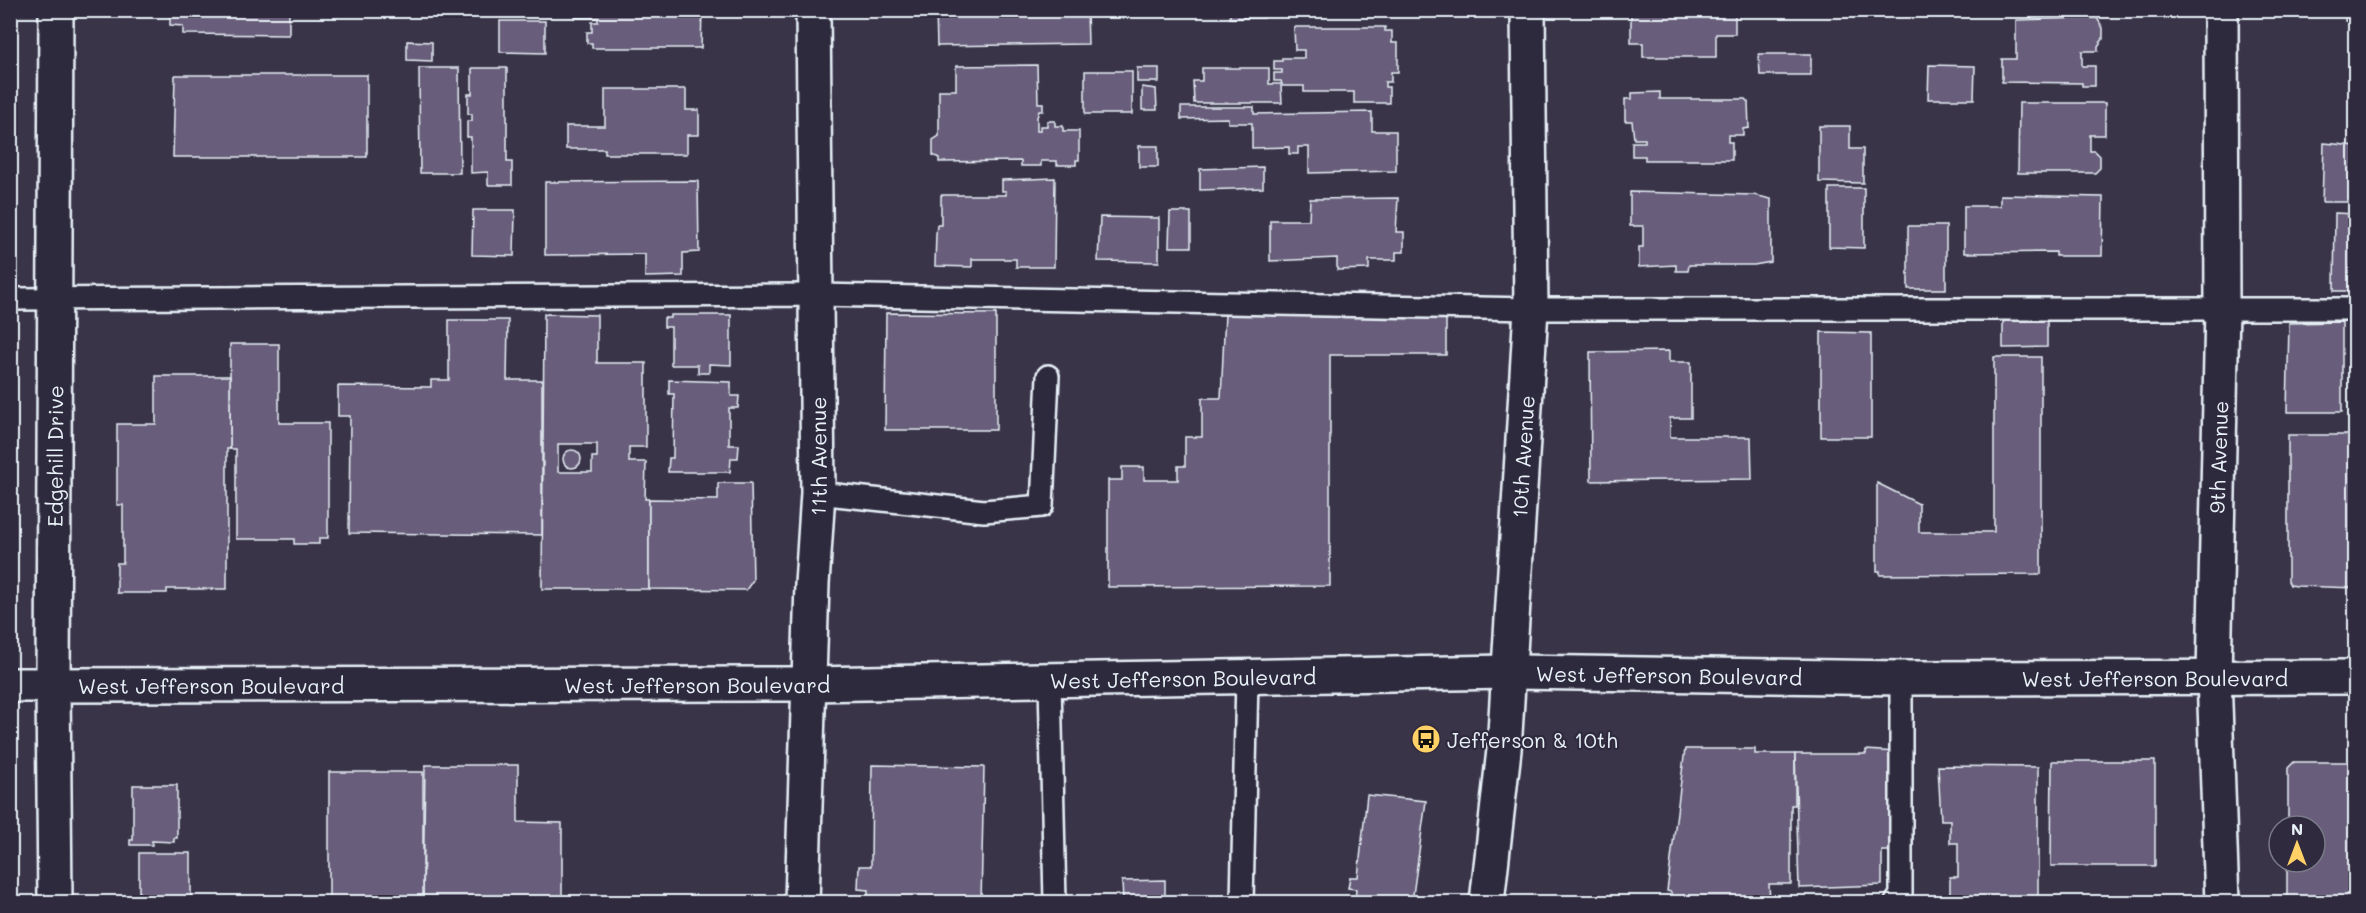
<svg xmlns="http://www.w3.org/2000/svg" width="2366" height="913" font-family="Mali,sans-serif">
<rect width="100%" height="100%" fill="#3a3449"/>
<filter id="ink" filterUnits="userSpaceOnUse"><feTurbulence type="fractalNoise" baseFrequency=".0167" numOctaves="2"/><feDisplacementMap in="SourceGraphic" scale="12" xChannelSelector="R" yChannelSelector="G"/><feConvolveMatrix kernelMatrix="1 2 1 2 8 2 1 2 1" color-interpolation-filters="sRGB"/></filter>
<g filter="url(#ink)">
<g fill="#685d7a" stroke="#e8f1f8" stroke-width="1.5" fill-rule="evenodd">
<polygon points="170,10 289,10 289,35 183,34 183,26 170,25"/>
<polygon points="575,10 702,10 701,48 592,48 592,43 587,43 587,32 592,32 592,22 598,22 598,18 575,18"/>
<polygon points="936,10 1087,10 1088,44 937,46"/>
<rect x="1230" y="10" width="34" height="8"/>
<polygon points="1631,10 1735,10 1735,34 1716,34 1716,57 1643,57 1643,43 1631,43"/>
<polygon points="2345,10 2356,10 2356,22 2345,21"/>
<polygon points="2082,18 2097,18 2103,28 2103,39 2098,46 2098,51 2082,51 2082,66 2095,66 2095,86 2082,86 2082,83 2002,82 2002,59 2016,59 2016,20"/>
<polygon points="500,21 545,21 545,53 500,52"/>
<polygon points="1294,27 1385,27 1385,31 1392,31 1392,43 1398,43 1398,72 1391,72 1391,82 1385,82 1385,87 1389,87 1389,103 1354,103 1354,92 1304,92 1304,86 1281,86 1282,103 1194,103 1193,81 1202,81 1202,68 1269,68 1269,84 1282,84 1281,81 1274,81 1274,73 1282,73 1282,70 1274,70 1274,61 1282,61 1282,58 1304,58 1304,50 1295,50"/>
<polygon points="407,41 432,42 432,61 407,60"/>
<polygon points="1759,54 1811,54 1811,75 1760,75"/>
<polygon points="1037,65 1038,103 1043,103 1043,111 1039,111 1037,117 1037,131 1040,131 1040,126 1047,126 1047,121 1055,121 1055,126 1063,126 1063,131 1079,131 1079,160 1076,160 1076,165 1057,165 1057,161 1041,161 1041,166 1021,166 1021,161 939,162 939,158 933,155 933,140 939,136 939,90 956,90 956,66"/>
<polygon points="1929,65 1975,66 1974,99 1928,99"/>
<polygon points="419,68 459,68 460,173 420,173"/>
<polygon points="472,68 507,68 507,162 512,162 512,185 488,185 488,172 471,173 471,137 467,137 467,121 472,121 472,114 468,114 468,94 472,94"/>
<rect x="1137" y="68" width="22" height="14"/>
<rect x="1085" y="71" width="47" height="43"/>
<polygon points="175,75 367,75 367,157 173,157"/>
<polygon points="1142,87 1156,89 1157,110 1142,110"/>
<polygon points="605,89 686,89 686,110 699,110 699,135 687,135 687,154 605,154 605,149 566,149 566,126 605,126"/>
<polygon points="1660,92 1660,99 1745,99 1748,102 1749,128 1743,129 1743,135 1728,135 1728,142 1732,142 1732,160 1645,160 1645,156 1632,156 1632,142 1645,142 1645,139 1634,139 1632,121 1625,121 1625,99 1632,99 1632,93"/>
<polygon points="2019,103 2105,103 2105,135 2090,135 2090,151 2095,151 2100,156 2100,168 2095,173 2018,173"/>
<polygon points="1181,107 1254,107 1254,114 1372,112 1372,131 1396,131 1396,171 1309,173 1309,147 1298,147 1298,154 1289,154 1289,147 1252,148 1252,123 1228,123 1228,118 1181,119"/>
<polygon points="1819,126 1850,126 1850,149 1863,149 1863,183 1819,182"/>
<polygon points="2324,143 2356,146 2356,202 2322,202"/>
<rect x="1139" y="146" width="19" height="21"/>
<polygon points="1263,167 1263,188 1200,190 1200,169"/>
<polygon points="1055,178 1054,267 1016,267 1016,259 972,259 972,267 935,266 936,234 937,225 941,225 941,195 1006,195 1006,191 1002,191 1002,180"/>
<polygon points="698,181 699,252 683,253 683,276 645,277 645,254 545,255 545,182"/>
<polygon points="1829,188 1864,188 1864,248 1829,247"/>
<polygon points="1630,192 1754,195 1771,199 1771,262 1754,265 1689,265 1688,271 1676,271 1676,265 1639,267 1639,247 1643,247 1643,226 1630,226"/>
<polygon points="2000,195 2103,197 2102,256 2056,256 2056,252 1964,253 1964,206 2000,206"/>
<polygon points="1398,198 1396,232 1404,232 1404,252 1396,252 1396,260 1369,260 1369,269 1337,270 1337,258 1270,261 1270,220 1309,220 1310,199"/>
<polygon points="473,210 515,210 514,256 472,255"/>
<polygon points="1170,212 1191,212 1191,247 1169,247"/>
<polygon points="2335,213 2356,214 2356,291 2334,291"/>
<polygon points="1100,217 1159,218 1159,262 1098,261"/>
<rect x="1908" y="226" width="38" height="63"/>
<polygon points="886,313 996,314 996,430 885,430"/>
<path d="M544 314 597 315V363H646V447H629V462H646L645 499H649V589H542ZM558 444H597V457H592V472H558Z"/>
<polygon points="1225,314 1446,314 1446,355 1330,355 1330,586 1108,587 1108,480 1122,480 1122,467 1144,467 1144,480 1178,480 1178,466 1185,466 1185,437 1202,437 1202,398 1221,398"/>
<polygon points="671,315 731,315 731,365 709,364 709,373 698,373 698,365 671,365 671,327 664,327 664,318 671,318"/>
<polygon points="449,320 508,320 507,380 542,380 542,535 349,533 350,416 338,416 338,386 431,387 431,380 449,380"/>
<polygon points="2003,320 2047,320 2047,347 2003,348"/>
<polygon points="2342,322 2342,412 2287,412 2289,323"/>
<polygon points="1821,332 1871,333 1871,437 1821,437"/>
<polygon points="230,344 279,344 279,423 328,423 328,538 319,538 319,544 294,544 294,539 236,539 236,449 230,449"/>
<polygon points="1669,351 1669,362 1691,362 1691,418 1670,418 1670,437 1751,437 1752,479 1591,481 1590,352"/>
<polygon points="1994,357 2041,357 2041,574 1880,575 1880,571 1877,571 1877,483 1919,504 1919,532 1994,532"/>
<polygon points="156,376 230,376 230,449 227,449 227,589 167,589 167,593 117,593 117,563 123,563 123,505 117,505 117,424 156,424"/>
<polygon points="669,380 731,382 731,396 739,396 738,408 729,408 729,445 739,445 738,458 731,458 730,472 668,472 669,458 673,458 674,394 669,394"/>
<polygon points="2288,435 2356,435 2356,588 2297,586 2290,585 2288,581"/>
<circle cx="572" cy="459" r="9"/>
<polygon points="718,483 751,483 753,580 746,590 649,589 649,499 718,500"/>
<polygon points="1685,749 1755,749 1755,754 1795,754 1795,805 1791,805 1791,884 1769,884 1770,902 1671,902 1671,892 1667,891"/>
<polygon points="1866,750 1896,752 1894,851 1882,851 1882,885 1799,888 1795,754 1866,754"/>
<polygon points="2052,761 2155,761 2155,866 2051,866"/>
<polygon points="2294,762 2356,762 2356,902 2287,902 2287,862 2315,862 2315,826 2288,826 2288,768"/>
<polygon points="425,765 518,765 518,822 562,823 562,902 423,902"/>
<polygon points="872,765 984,767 981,902 868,899 868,890 858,889 859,866 871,866"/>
<polygon points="1938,766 2038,767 2038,902 1958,902 1958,895 1950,895 1950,877 1958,877 1958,843 1950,843 1950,820 1941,820"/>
<rect x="329" y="772" width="94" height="130"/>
<polygon points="133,785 177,785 177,838 174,838 174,842 152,841 152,845 130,845 130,840 133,840"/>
<polygon points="1367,795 1426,801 1412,902 1355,902 1356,889 1348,888 1350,877 1358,877"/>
<rect x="139" y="853" width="52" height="49"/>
<polygon points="1165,880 1165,902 1123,902 1122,881"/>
</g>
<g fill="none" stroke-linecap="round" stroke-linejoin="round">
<g stroke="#e8f1f8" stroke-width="26">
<g id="lane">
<polyline points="10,299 816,295 1531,309 2356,309"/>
<polyline points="818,493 984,511 1042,506 1048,376"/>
<polyline points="1050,682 1055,902"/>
<polyline points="1242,902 1247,678"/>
<polyline points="1896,902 1901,895 1901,678"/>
</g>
</g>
<g stroke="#e8f1f8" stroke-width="38">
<g id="street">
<polyline points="2221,10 2222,309 2214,676 2222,902"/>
<path id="s1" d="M55 902 53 685 56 10"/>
<path id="s2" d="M802 902 812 584 818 493 813 10"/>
<path id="s3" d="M1487 902 1504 750 1531 309 1528 10"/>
</g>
</g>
<g stroke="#e8f1f8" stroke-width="38">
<g id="secondary">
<path id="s4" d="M10 685 809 684 1509 672 1901 678 2356 677"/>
</g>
</g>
<use href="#lane" stroke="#2f2a3d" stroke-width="21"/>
<use href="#street" stroke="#2f2a3d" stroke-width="33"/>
<use href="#secondary" stroke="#2f2a3d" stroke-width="33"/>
</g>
</g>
<defs>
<g id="bus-disc" transform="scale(1.5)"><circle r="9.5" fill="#ffd166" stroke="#2f2a3d"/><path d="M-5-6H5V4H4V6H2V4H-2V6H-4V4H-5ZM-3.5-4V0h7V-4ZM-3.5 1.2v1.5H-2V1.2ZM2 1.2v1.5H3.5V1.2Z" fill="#111"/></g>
</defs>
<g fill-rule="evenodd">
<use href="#bus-disc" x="1426" y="739"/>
</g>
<g text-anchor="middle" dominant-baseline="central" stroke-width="4.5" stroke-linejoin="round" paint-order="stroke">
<g font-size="21" fill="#e8f1f8" stroke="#2f2a3d">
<text stroke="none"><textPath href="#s1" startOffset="446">Edgehill Drive</textPath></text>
<text stroke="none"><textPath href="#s2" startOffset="446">11th Avenue</textPath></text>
<text stroke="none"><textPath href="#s3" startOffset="447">10th Avenue</textPath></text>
<text transform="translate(2218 457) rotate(-88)">9th Avenue</text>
<text stroke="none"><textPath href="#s4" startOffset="1659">West Jefferson Boulevard</textPath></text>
<text stroke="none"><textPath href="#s4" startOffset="2145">West Jefferson Boulevard</textPath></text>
<text stroke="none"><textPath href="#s4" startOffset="1173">West Jefferson Boulevard</textPath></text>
<text stroke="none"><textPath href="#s4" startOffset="201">West Jefferson Boulevard</textPath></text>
<text stroke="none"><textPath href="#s4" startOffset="687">West Jefferson Boulevard</textPath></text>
</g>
<g font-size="21" fill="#e8f1f8" stroke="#2f2a3d" text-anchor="start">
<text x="1447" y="739">Jefferson &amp; 10th</text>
</g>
</g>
<rect width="2366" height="913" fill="none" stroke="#2f2a3d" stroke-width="36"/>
<rect x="18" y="18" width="2330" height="877" fill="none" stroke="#e8f1f8" stroke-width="2" filter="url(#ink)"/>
<g transform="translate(2297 844)"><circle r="28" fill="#2f2a3d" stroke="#797a88" stroke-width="1.5"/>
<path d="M0-4.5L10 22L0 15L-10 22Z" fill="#ffd166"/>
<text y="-9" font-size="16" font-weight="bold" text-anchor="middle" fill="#e8f1f8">N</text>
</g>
</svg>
